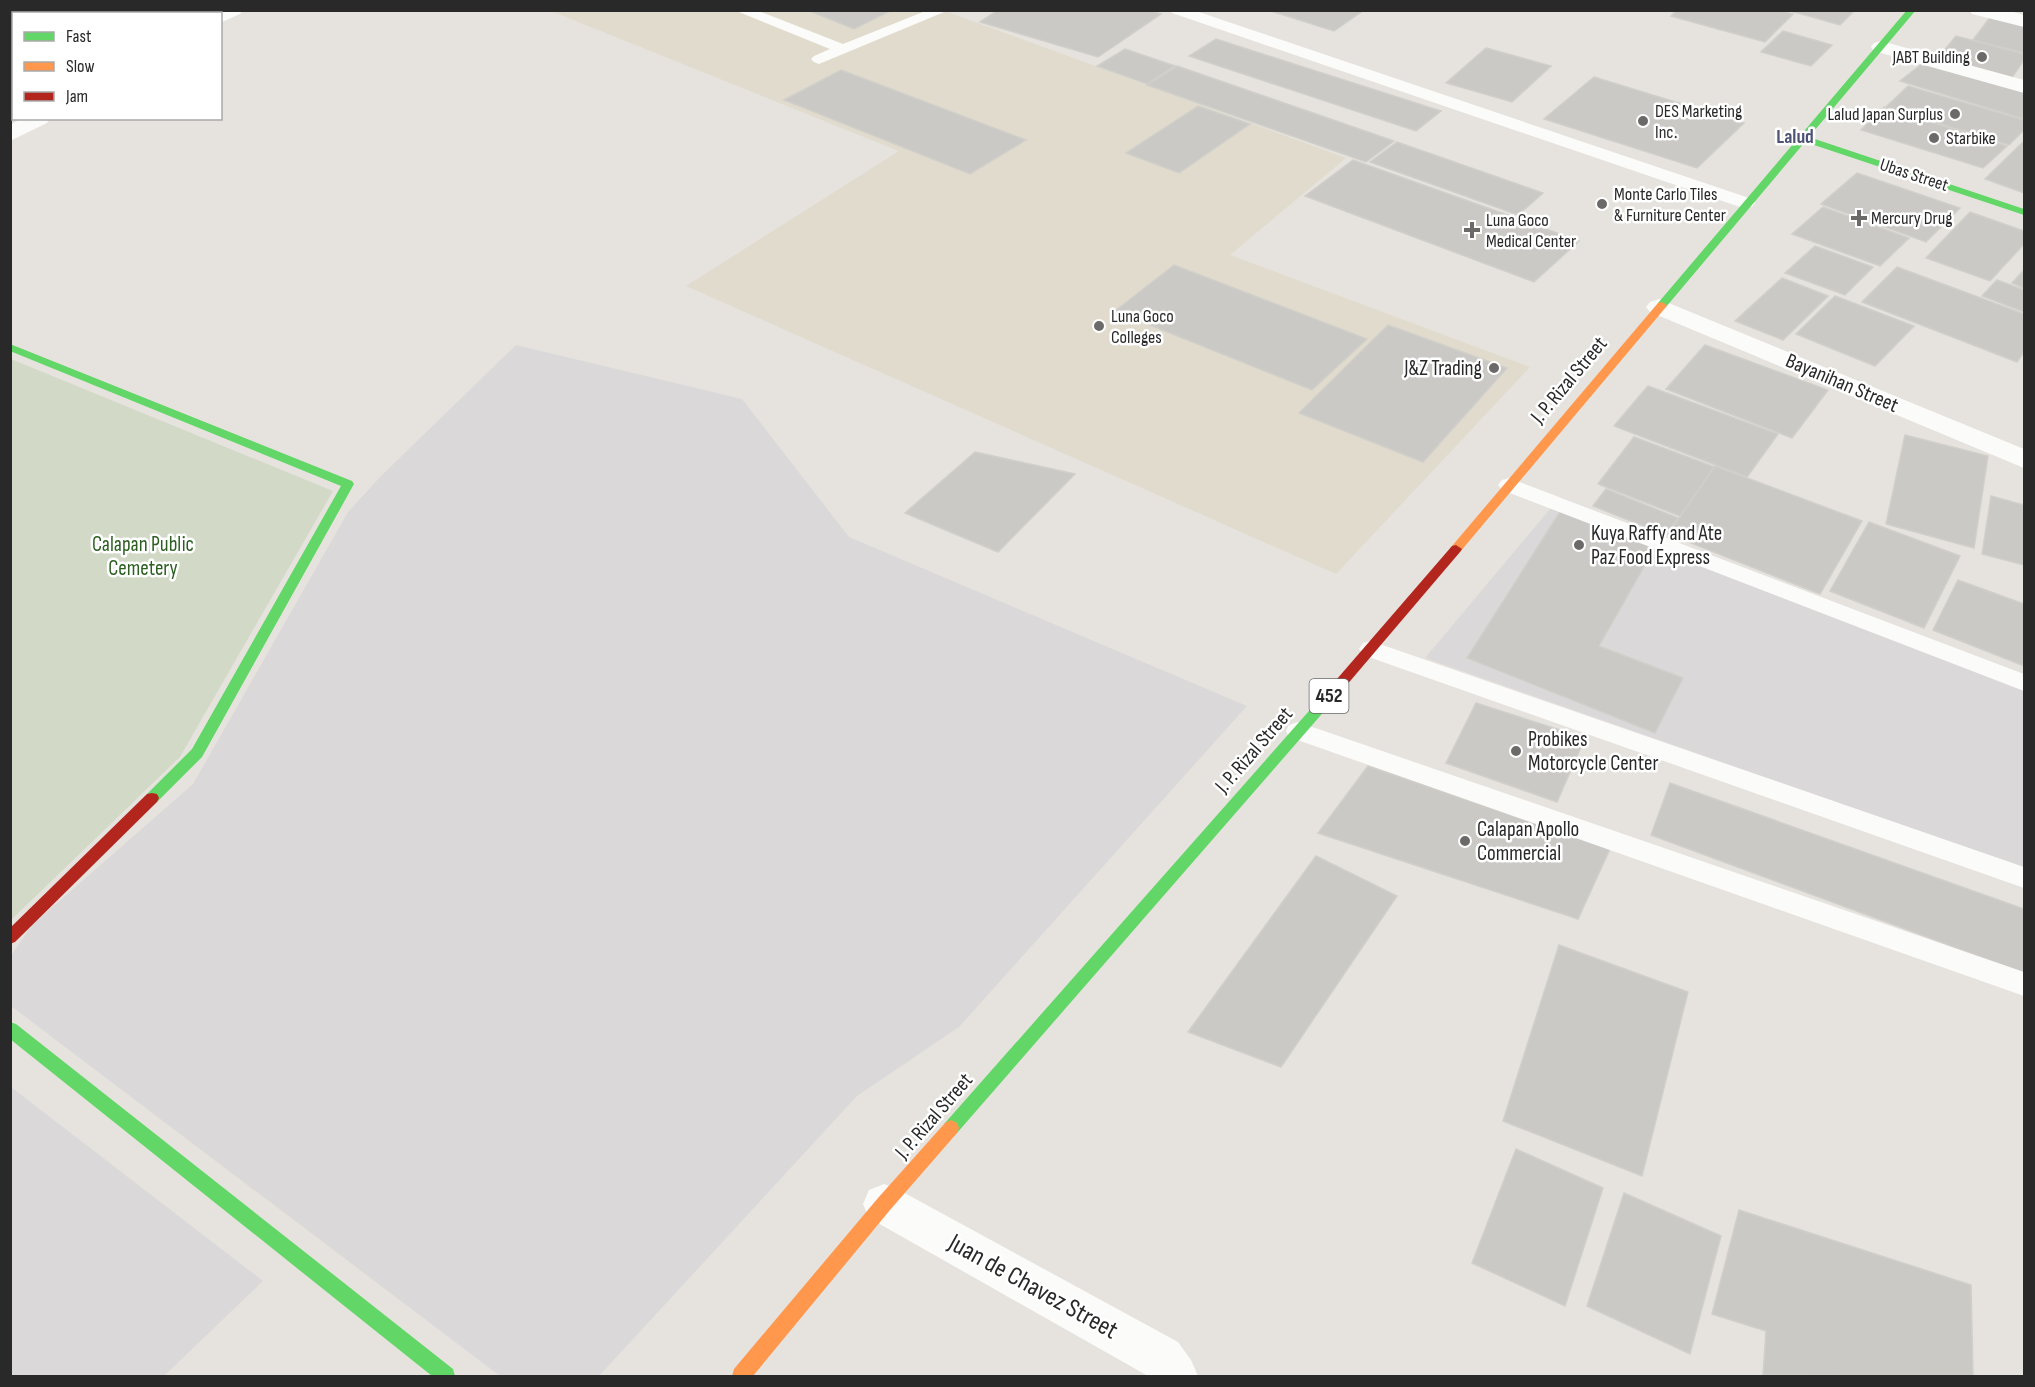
<svg xmlns="http://www.w3.org/2000/svg" width="2035" height="1387" font-family="'Sofia Sans Condensed',sans-serif">
<rect width="100%" height="100%" fill="#e6e3de"/>
<g fill="#dbd8da">
<polygon points="516,345 742,399 849,537 1247,706 959,1027 857,1096 599,1376 500,1376 11,1006 10,957 32,925 193,784 348,512 380,477"/>
<polygon points="1560,497 2024,674 2024,868 1425,658"/>
<polygon points="11,1087 263,1281 164,1376 11,1376"/>
</g>
<polygon fill="#e0dbcd" points="942,10 1346,158 1230,255 1530,367 1336,574 686,286 899,151 551,11"/>
<polygon fill="#d2dac7" points="11,359 333,491 180,757 11,920"/>
<g fill="#cbc9c5" stroke="#d1cfca" stroke-width="1.5">
<polygon points="807,10 892,10 854,29"/>
<polygon points="998,10 1148,10 1161,14 1098,57 980,22"/>
<polygon points="1268,10 1364,10 1334,31"/>
<polygon points="1677,10 1779,10 1793,14 1765,42 1671,16"/>
<polygon points="1787,10 1849,10 1853,12 1840,25"/>
<polygon points="1991,16 2024,24 2024,53 1973,40"/>
<polygon points="1783,31 1832,45 1811,66 1761,52"/>
<polygon points="1956,36 2024,54 2024,60 2011,79 1937,59"/>
<polygon points="1216,39 1441,111 1416,131 1189,56"/>
<polygon points="1486,48 1551,66 1512,102 1446,83"/>
<polygon points="1125,49 1175,66 1147,84 1097,66"/>
<polygon points="1923,63 2024,92 2024,119 1900,81"/>
<polygon points="1177,66 1394,141 1366,162 1147,85"/>
<polygon points="841,70 1026,140 970,174 784,100"/>
<polygon points="1594,77 1744,123 1697,168 1544,119"/>
<polygon points="1908,86 2024,120 2024,130 2009,145 1886,107"/>
<polygon points="1198,106 1250,124 1179,173 1126,153"/>
<polygon points="1884,107 2007,146 1983,168 1861,130"/>
<polygon points="2024,141 2024,193 1985,179"/>
<polygon points="1397,142 1543,193 1518,215 1370,162"/>
<polygon points="1353,160 1519,219 1579,241 1534,282 1305,196"/>
<polygon points="1857,173 1960,208 1926,242 1821,204"/>
<polygon points="1823,207 1909,238 1880,266 1792,234"/>
<polygon points="1970,212 2024,231 2024,244 1990,281 1926,258"/>
<polygon points="1815,246 1873,267 1845,295 1785,273"/>
<polygon points="1174,265 1367,339 1312,390 1115,311"/>
<polygon points="1897,267 2024,314 2024,352 2017,362 1862,302"/>
<polygon points="2024,270 2024,288 2012,283"/>
<polygon points="1782,278 1828,296 1783,340 1735,321"/>
<polygon points="1997,280 2024,290 2024,312 1982,296"/>
<polygon points="1835,296 1914,326 1875,366 1796,334"/>
<polygon points="1388,325 1507,368 1423,462 1299,413"/>
<polygon points="1705,345 1828,390 1792,438 1666,389"/>
<polygon points="1648,386 1778,434 1747,477 1614,426"/>
<polygon points="1905,435 1988,456 1974,548 1886,524"/>
<polygon points="1634,437 1715,467 1680,516 1598,484"/>
<polygon points="975,452 1075,474 998,552 905,513"/>
<polygon points="1715,466 1862,521 1820,594 1668,534"/>
<polygon points="1606,489 1678,518 1666,535 1593,506"/>
<polygon points="1991,496 2024,505 2024,565 1982,554"/>
<polygon points="1561,510 1657,544 1599,646 1683,678 1655,733 1467,658"/>
<polygon points="1869,522 1960,556 1924,628 1830,591"/>
<polygon points="1958,580 2024,604 2024,666 1933,630"/>
<polygon points="1476,703 1585,738 1557,802 1446,763"/>
<polygon points="1368,766 1610,849 1578,919 1318,833"/>
<polygon points="1670,783 2024,909 2024,973 1651,835"/>
<polygon points="1316,856 1397,896 1281,1067 1188,1032"/>
<polygon points="1559,945 1688,992 1642,1176 1503,1121"/>
<polygon points="1516,1149 1603,1188 1565,1306 1472,1263"/>
<polygon points="1624,1193 1721,1236 1690,1354 1587,1306"/>
<polygon points="1739,1210 1971,1285 1973,1376 1763,1375 1766,1331 1712,1314"/>
</g>
<g fill="none" stroke-linecap="round" stroke-linejoin="round">
<g fill="#fbfbfa" fill-rule="evenodd">
<polygon points="734,10 756,10 843,44 928,10 949,10 819,64 814,62 811,59 814,56 830,49"/>
<polygon points="1170,10 1193,10 1752,199 1755,203 1752,207 1740,207 1172,13"/>
<polygon points="1509,478 2024,674 2024,691 1502,490 1498,485 1502,480"/>
<polygon points="1371,641 2024,867 2024,888 1363,655 1359,649 1363,643"/>
<polygon points="1298,722 2024,972 2024,996 1289,737 1286,731 1289,725"/>
</g>
<g fill="#fbfbfa" fill-rule="evenodd">
<polygon points="47,10 70,10 68,14 45,14"/>
<polygon points="217,10 243,10 240,14 220,23 220,14 212,14"/>
<polygon points="1969,10 2006,10 2024,15 2024,27 1972,14"/>
<polygon points="14,29 14,41 10,42 10,30"/>
<polygon points="1881,41 2024,80 2024,93 1874,51 1871,47 1874,43"/>
<polygon points="22,118 50,118 47,123 10,141 10,125"/>
<polygon points="1659,299 2024,449 2024,468 1650,312 1646,307 1650,302"/>
<polygon points="884,1184 899,1190 1178,1342 1191,1360 1198,1376 1148,1376 869,1218 863,1204 869,1190"/>
</g>
<g fill="#63d668" fill-rule="evenodd">
<polygon points="1907,10 1916,10 1809,137 2024,209 2024,215 1805,142 1666,307 1658,307 1658,303"/>
<polygon points="10,344 352,481 354,484 202,757 157,802 147,802 145,798 147,794 192,749 341,486 10,351"/>
<polygon points="1329,692 1336,697 1334,700 957,1133 951,1136 945,1133 943,1128 945,1123 1324,694"/>
<polygon points="10,1022 16,1024 453,1369 455,1376 432,1376 10,1039"/>
</g>
<g fill="#ff974d" fill-rule="evenodd">
<polygon points="1662,302 1667,305 1666,307 1460,552 1452,552 1450,549 1452,546 1658,303"/>
<polygon points="951,1120 957,1123 959,1128 957,1133 890,1210 753,1376 732,1376 734,1369 878,1198 945,1123"/>
</g>
<g fill="#b3261e" fill-rule="evenodd">
<polygon points="1456,545 1462,549 1460,552 1334,700 1324,700 1322,697 1324,694 1452,546"/>
<polygon points="152,793 157,794 159,798 157,802 15,942 10,944 10,928 147,794"/>
</g>
</g>
<g fill="#6b6a68" stroke="#fff" stroke-width="2">
<circle cx="1982" cy="57" r="6"/>
<circle cx="1955" cy="114" r="6"/>
<circle cx="1643" cy="121" r="6"/>
<circle cx="1934" cy="138" r="6"/>
<circle cx="1602" cy="204" r="6"/>
<path d="M1856 209h6v6h6v6h-6v6h-6v-6h-6v-6h6z"/>
<path d="M1469 221h6v6h6v6h-6v6h-6v-6h-6v-6h6z"/>
<circle cx="1099" cy="326" r="6"/>
<circle cx="1494" cy="368" r="6"/>
<circle cx="1579" cy="545" r="6"/>
<circle cx="1516" cy="751" r="6"/>
<circle cx="1465" cy="841" r="6"/>
</g>
<g text-anchor="middle" dominant-baseline="central" stroke-width="5" stroke-linejoin="round" paint-order="stroke">
<g font-size="18" fill="#292929" stroke="#fff" text-anchor="start">
<text x="1970" y="57" text-anchor="end">JABT Building</text>
<text x="1655" y="111">DES Marketing<tspan x="1655" dy="21">Inc.</tspan></text>
<text x="1943" y="114" text-anchor="end">Lalud Japan Surplus</text>
<text x="1946" y="138">Starbike</text>
<text x="1614" y="194">Monte Carlo Tiles<tspan x="1614" dy="21">&amp; Furniture Center</tspan></text>
<text x="1871" y="218">Mercury Drug</text>
<text x="1486" y="220">Luna Goco<tspan x="1486" dy="21">Medical Center</tspan></text>
<text x="1111" y="316">Luna Goco<tspan x="1111" dy="21">Colleges</tspan></text>
</g>
<g font-size="18" fill="#292929" stroke="#fff">
<text transform="translate(1914 175) rotate(18)">Ubas Street</text>
</g>
<g font-size="20" font-weight="bold" fill="#4d5375" stroke="#fff">
<text x="1795" y="137">Lalud</text>
</g>
<rect fill="#fff" stroke="#696969" stroke-width="1.5" x="1309.5" y="679" width="39" height="34" rx="4.5"/>
<g font-size="20" font-weight="bold" fill="#292929">
<text x="1329" y="696">452</text>
</g>
<g font-size="21" fill="#292929" stroke="#fff" text-anchor="start">
<text x="1482" y="368" text-anchor="end">J&amp;Z Trading</text>
<text x="1591" y="533">Kuya Raffy and Ate<tspan x="1591" dy="24">Paz Food Express</tspan></text>
<text x="1528" y="739">Probikes<tspan x="1528" dy="24">Motorcycle Center</tspan></text>
<text x="1477" y="829">Calapan Apollo<tspan x="1477" dy="24">Commercial</tspan></text>
</g>
<g font-size="21" fill="#292929" stroke="#fff">
<text transform="translate(1569 380) rotate(-50)">J. P. Rizal Street</text>
<text transform="translate(1842 383) rotate(23)">Bayanihan Street</text>
<text transform="translate(1254 750) rotate(-49)">J. P. Rizal Street</text>
<text transform="translate(934 1116) rotate(-49)">J. P. Rizal Street</text>
</g>
<g font-size="21" fill="#2b5e20" stroke="#fff">
<text x="143" y="544">Calapan Public<tspan x="143" dy="24">Cemetery</tspan></text>
</g>
<g font-size="26" fill="#292929" stroke="#fff">
<text transform="translate(1033 1287) rotate(29)">Juan de Chavez Street</text>
</g>
</g>
<rect width="2035" height="1387" fill="none" stroke="#292929" stroke-width="24"/>
<rect x="12" y="12" width="210" height="108" fill="#ffffff" stroke="#a9a9a9" stroke-width="1.5"/>
<rect x="24" y="32" width="30" height="9" fill="#63d668" stroke="#a9a9a9" stroke-width="1.5"/>
<text x="66" y="42" font-size="18" fill="#292929">Fast</text>
<rect x="24" y="62" width="30" height="9" fill="#ff974d" stroke="#a9a9a9" stroke-width="1.5"/>
<text x="66" y="72" font-size="18" fill="#292929">Slow</text>
<rect x="24" y="92" width="30" height="9" fill="#b3261e" stroke="#a9a9a9" stroke-width="1.5"/>
<text x="66" y="102" font-size="18" fill="#292929">Jam</text>
</svg>
